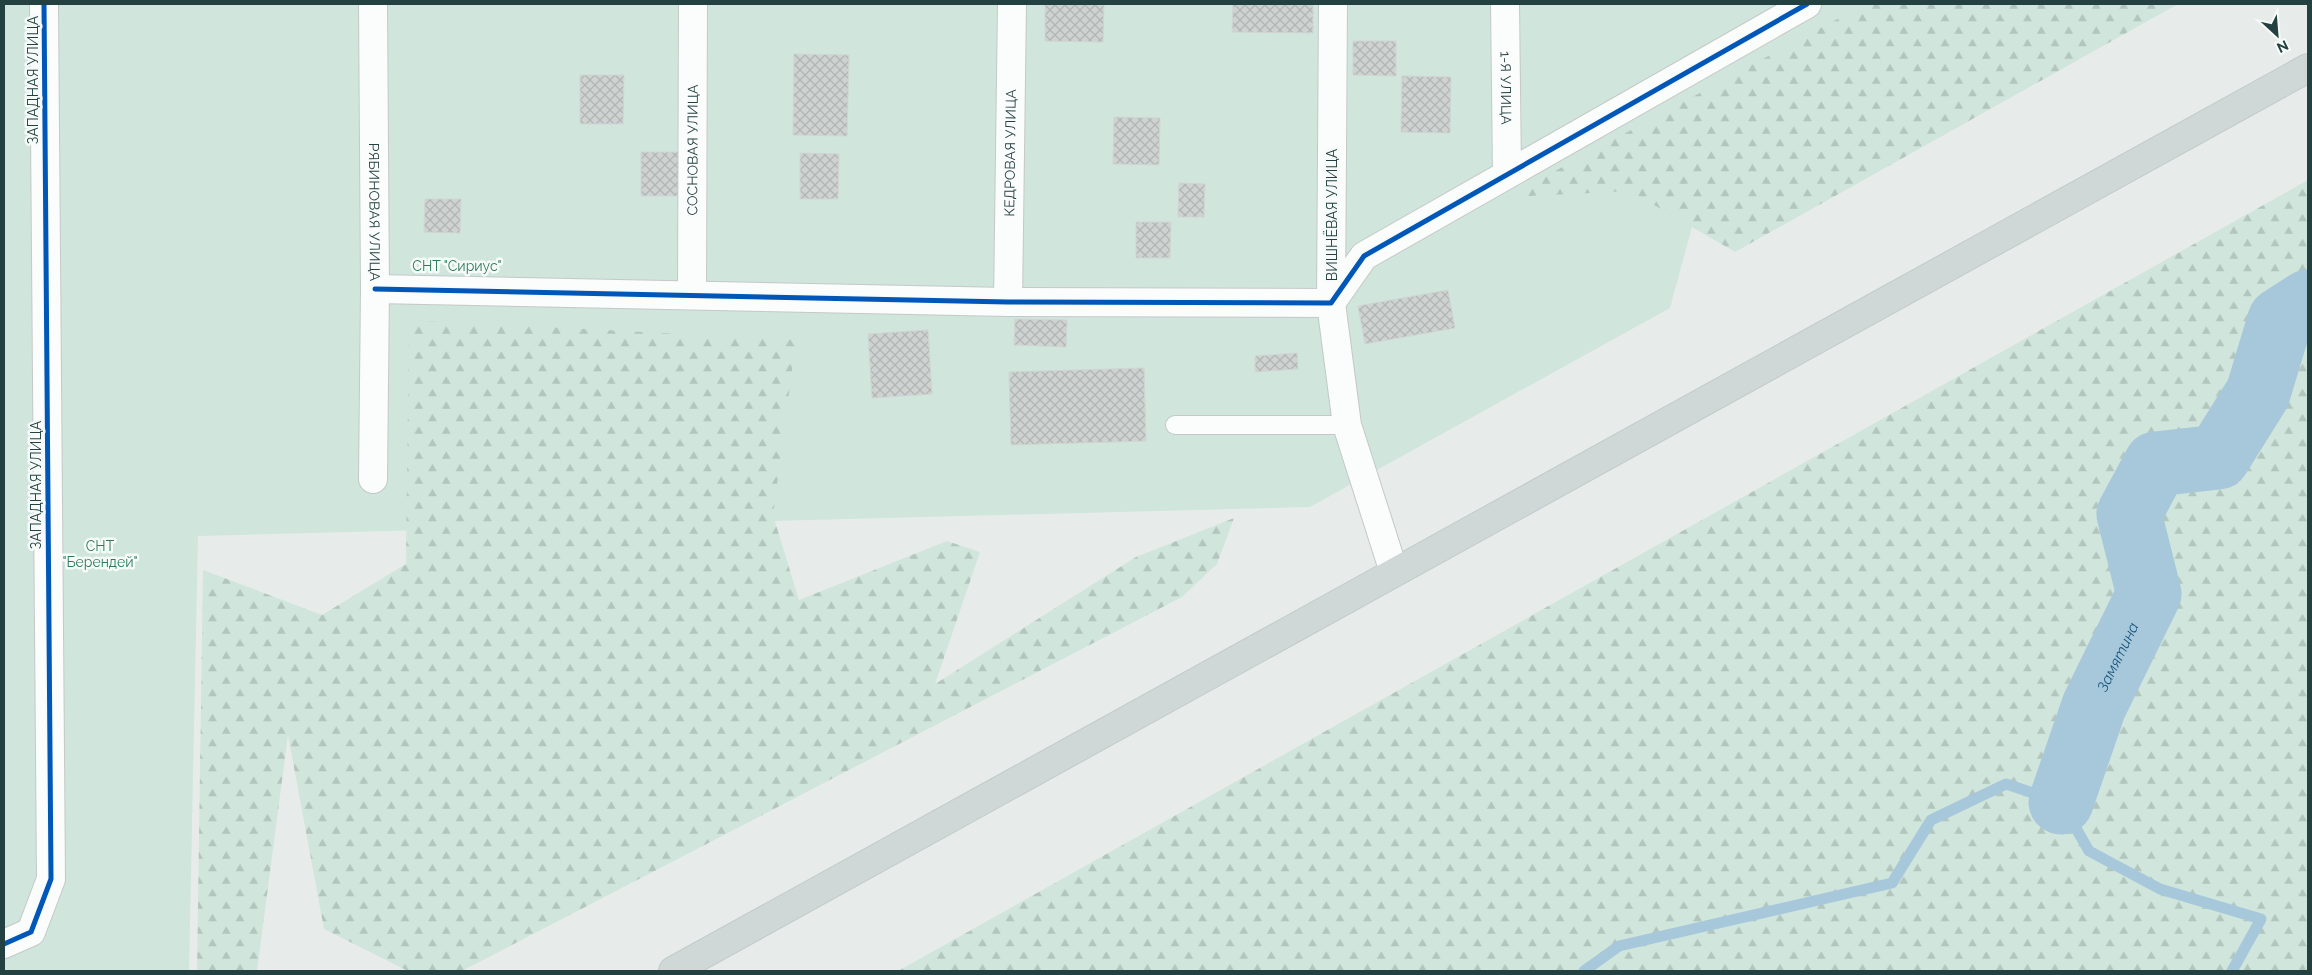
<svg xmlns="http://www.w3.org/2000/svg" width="2312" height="975" font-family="Raleway,sans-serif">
<defs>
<pattern id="forest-firs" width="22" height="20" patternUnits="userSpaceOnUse" patternTransform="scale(1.25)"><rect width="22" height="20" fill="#d0e5dc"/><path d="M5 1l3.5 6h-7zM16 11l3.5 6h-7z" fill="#b2c6be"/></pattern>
<pattern id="building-cross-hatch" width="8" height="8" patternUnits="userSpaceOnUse" patternTransform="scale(1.25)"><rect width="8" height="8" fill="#ced3d2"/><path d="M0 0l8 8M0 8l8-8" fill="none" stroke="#b1b6b5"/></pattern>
</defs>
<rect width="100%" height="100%" fill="#e7eceb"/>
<polygon fill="#d0e5dc" points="4,4 1920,4 1722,116 1670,308 1310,507 198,536 189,971 4,971"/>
<g fill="url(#forest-firs)">
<polygon points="1865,4 2178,4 1735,252 1630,191 1507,197"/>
<polygon points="2308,180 2308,971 898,971 2292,189"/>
<polygon points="409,320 796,340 773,515 799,600 947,541 980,552 935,684 1136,557 1234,518 1217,564 1182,597 462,971 408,971 324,929 288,735 257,971 197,971 203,570 322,615 406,564"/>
</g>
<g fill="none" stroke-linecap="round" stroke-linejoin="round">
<polyline stroke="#a7c8db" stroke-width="11" points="1584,971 1619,946 1892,883 1931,820 2006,784 2061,802 2089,851 2160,889 2261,919 2232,971"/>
<path stroke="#a7c8db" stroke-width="65" id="s1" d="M2061 802 2094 706 2149 594 2129 514 2156 464 2218 457 2258 393 2280 320 2308 302"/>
</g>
<g fill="url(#building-cross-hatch)" stroke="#d0d5d4">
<polygon points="1045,4 1104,4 1103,42 1045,41"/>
<polygon points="1233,4 1313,4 1313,33 1232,32"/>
<polygon points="1353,41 1396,41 1396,76 1353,75"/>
<polygon points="794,54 849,55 847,136 793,135"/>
<polygon points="580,75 624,75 623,124 580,124"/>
<polygon points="1402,76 1451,77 1450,133 1401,132"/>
<polygon points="1114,117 1160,118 1159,165 1113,164"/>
<polygon points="641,152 679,152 678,196 641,196"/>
<polygon points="800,153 839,154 838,199 800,199"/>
<polygon points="1179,183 1205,184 1204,217 1178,217"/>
<polygon points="425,199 461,199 460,233 424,232"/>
<polygon points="1136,222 1171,222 1170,258 1136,258"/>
<polygon points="1448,290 1455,328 1365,344 1358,306"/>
<polygon points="1015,319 1067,320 1066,347 1014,345"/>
<polygon points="928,330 932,394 872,398 868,334"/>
<polygon points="1297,353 1298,369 1255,372 1255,356"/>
<polygon points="1144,368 1146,441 1011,445 1009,372"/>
</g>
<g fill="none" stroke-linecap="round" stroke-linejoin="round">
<g stroke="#c4c9c8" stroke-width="20">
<polyline id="lane" points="1175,425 1347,425"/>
</g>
<g stroke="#c4c9c8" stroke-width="30">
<g id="street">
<path id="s2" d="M373 4 375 289 373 479"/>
<polyline points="1333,4 1331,303 1347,425 1394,572"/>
<path id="s3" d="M1505 4 1507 173"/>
<polyline points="375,289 1008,302 1331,303 1364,256 1807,4"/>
<path id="s4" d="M692 295 693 4"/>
<path id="s5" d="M1008 302 1012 4"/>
<polyline points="4,944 31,932 51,879 44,4"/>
</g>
</g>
<g stroke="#c2cbca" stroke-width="30">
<polyline id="primary" points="673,971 2308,68"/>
</g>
<use href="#lane" stroke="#fbfcfc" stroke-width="18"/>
<use href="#street" stroke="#fbfcfc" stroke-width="28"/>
<use href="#primary" stroke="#cfd7d7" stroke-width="28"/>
<g stroke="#f6fbf9" stroke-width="8">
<g id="cycleway">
<polyline points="375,289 1008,302 1331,303 1364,256 1807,4"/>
<polyline points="4,944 31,932 51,879 44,4"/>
</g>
</g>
<use href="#cycleway" stroke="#0057b8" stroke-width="5"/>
</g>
<g text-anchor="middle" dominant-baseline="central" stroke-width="5" stroke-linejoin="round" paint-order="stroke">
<g font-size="14" fill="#234140" stroke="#f6fbf9">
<text transform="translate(33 80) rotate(-90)">ЗАПАДНАЯ УЛИЦА</text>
<text stroke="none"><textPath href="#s3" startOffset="84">1-Я УЛИЦА</textPath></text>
<text stroke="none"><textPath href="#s4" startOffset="145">СОСНОВАЯ УЛИЦА</textPath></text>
<text stroke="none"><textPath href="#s5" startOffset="149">КЕДРОВАЯ УЛИЦА</textPath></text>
<text stroke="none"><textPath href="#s2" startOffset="208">РЯБИНОВАЯ УЛИЦА</textPath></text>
<text transform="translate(1332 215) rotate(-90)">ВИШНЁВАЯ УЛИЦА</text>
<text transform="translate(36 485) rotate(-90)">ЗАПАДНАЯ УЛИЦА</text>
</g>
<g font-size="14" fill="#2c7a5b" stroke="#f6fbf9">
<text x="457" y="266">СНТ "Сириус"</text>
<text x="100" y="546">СНТ<tspan x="100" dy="16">"Берендей"</tspan></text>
</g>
<g font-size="15" font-style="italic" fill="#1b5880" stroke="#f6fbf9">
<text stroke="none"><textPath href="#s1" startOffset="156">Замятина</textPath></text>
</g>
</g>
<rect width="2312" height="975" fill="none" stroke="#234140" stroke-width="10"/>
<g transform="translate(2277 35) rotate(154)" stroke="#f6fbf9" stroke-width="4" paint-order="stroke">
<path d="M0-4L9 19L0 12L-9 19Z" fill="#234140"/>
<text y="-8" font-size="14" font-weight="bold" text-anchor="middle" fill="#234140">N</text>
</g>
</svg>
